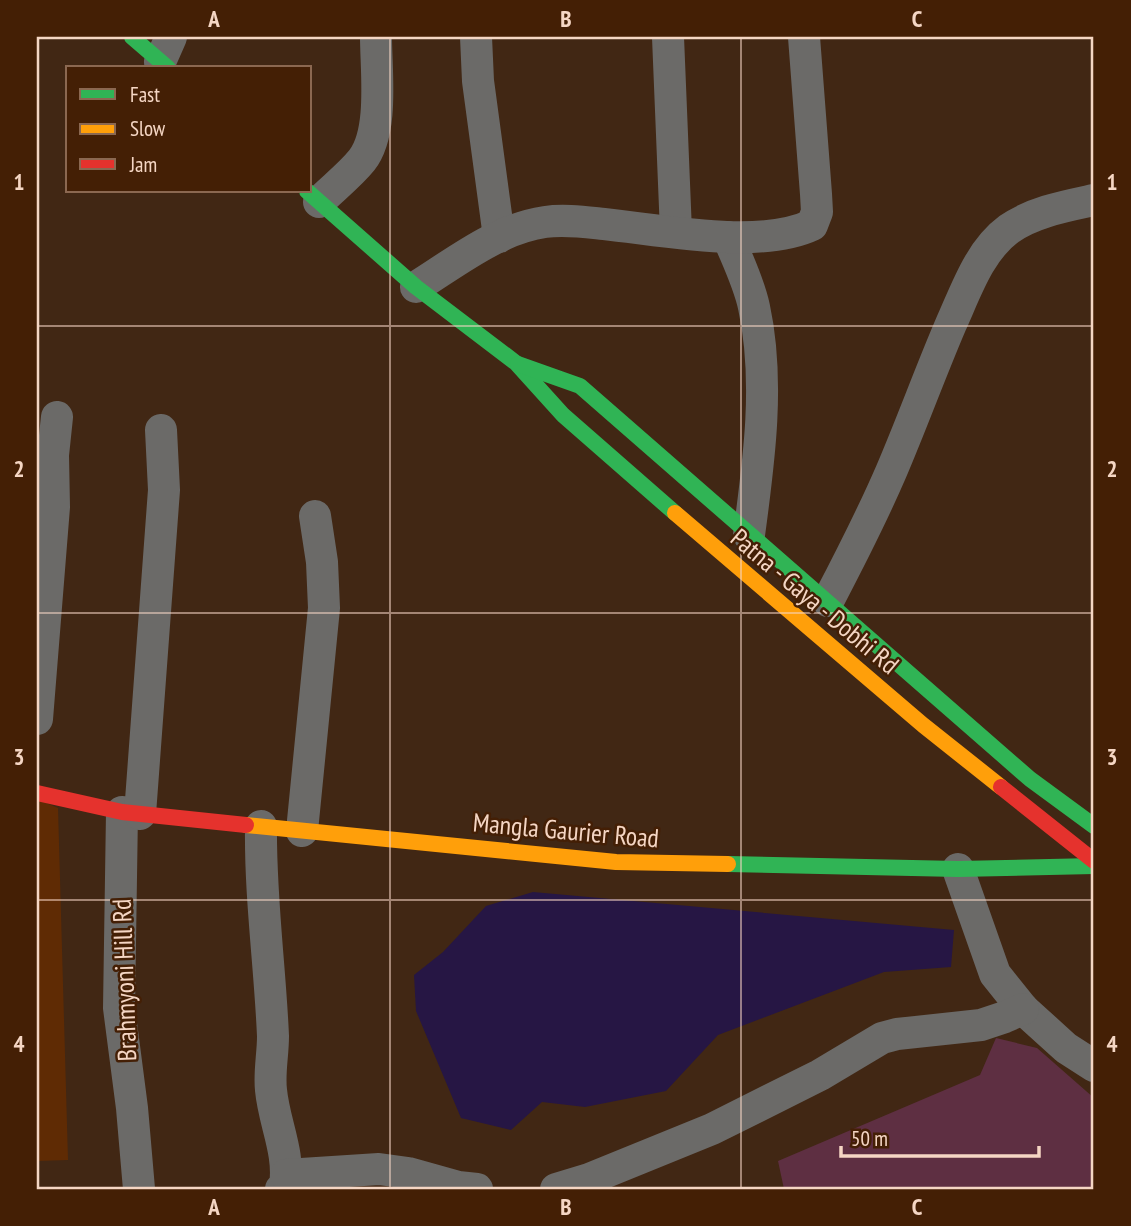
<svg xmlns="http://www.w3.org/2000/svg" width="1131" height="1226" font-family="'PT Sans Narrow',sans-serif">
<rect width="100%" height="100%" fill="#412714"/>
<polygon fill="#5f2b04" points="37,799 58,808 68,1160 37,1161"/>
<polygon fill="#5e2f42" points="996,1038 1037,1048 1094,1098 1094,1189 784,1189 778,1161 980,1075"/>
<polygon fill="#261644" points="533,892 954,930 951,967 884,972 718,1035 666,1091 585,1107 542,1102 511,1130 461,1118 416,1011 414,975 443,952 486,906"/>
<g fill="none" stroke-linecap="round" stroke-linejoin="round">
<g stroke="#6b6a68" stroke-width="32">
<polyline points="476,37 478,81 499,237"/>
<polyline points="668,37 676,232"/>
<polyline points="160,62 171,37"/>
<path d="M319 202C333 188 350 175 362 160 384 132 376 71 376 37"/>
<path d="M728 237C737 259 749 283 754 307 770 381 759 461 749 535"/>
<path d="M416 287C456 262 497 229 545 222 564 219 585 222 604 224 662 230 759 250 812 225L817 212 816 194 804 37"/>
<path d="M828 601C850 559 872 516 891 472 912 423 930 373 951 324 966 291 979 251 1009 229 1033 212 1066 206 1094 200"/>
<polyline points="37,719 54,507 53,455 57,417"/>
<polyline points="122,812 119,1008 132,1108 139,1189"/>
<polyline points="140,814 164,490 161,430"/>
<path d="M261 826C260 897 270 966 273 1036 273 1055 269 1072 271 1090 274 1123 290 1152 285 1186L281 1189"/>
<polyline points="302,831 324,608 322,562 315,516"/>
<polyline points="958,869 995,974 1023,1009 1066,1048 1094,1066"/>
<polyline points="286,1175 379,1169 408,1173 458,1187 477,1189"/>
<polyline points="556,1189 589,1179 712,1129 820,1075 882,1038 897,1034 981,1025 1005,1017 1023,1009"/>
</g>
<g stroke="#30b455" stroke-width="16">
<polyline points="132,37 168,68"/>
<polyline points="307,191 416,287 516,363 563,415 675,513"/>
<polyline points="518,364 580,386 1030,779 1094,826"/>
<polyline points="728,864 958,869 1094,866"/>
</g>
<g stroke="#ff9f0a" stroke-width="16">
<polyline points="675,513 923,725 1001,787"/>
<polyline points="246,825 616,862 728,864"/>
</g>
<g stroke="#e5322d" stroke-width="16">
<polyline points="1001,787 1094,861"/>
<polyline points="37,793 122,812 246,825"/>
</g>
</g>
<path fill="none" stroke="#f5d6c4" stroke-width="2" stroke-opacity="0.55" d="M390 37V1189M741 37V1189M37 326H1094M37 613H1094M37 900H1094"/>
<g text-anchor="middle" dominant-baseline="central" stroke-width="5" stroke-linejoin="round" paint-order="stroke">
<g font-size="26" fill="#f5d6c4" stroke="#441f05">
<text transform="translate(815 601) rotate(40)">Patna - Gaya - Dobhi Rd</text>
<text transform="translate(566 830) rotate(5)">Mangla Gaurier Road</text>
<text transform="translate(124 980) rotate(-92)">Brahmyoni Hill Rd</text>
</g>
</g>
<rect width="1131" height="1226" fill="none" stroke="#441f05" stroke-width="77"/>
<rect x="66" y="66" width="245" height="126" fill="#441f05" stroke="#8b6851" stroke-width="2"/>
<rect x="80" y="89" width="35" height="10" fill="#30b455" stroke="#8b6851" stroke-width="2"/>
<text x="130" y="102" font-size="21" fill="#f5d6c4">Fast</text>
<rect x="80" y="124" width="35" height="10" fill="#ff9f0a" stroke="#8b6851" stroke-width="2"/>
<text x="130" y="136" font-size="21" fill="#f5d6c4">Slow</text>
<rect x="80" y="159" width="35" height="10" fill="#e5322d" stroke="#8b6851" stroke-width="2"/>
<text x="130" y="172" font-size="21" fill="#f5d6c4">Jam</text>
<path d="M841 1146v10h198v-10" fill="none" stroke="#f5d6c4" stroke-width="3.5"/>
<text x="851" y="1146" font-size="21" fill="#f5d6c4" stroke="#441f05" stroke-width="5" paint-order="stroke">50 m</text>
<rect x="38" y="38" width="1054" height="1150" fill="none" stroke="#f5d6c4" stroke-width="2.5"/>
<g font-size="23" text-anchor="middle" font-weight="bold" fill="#f5d6c4">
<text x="214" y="27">A</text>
<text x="566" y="27">B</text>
<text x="917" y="27">C</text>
<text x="19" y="190">1</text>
<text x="1112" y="190">1</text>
<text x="19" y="477">2</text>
<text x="1112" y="477">2</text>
<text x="19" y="765">3</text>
<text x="1112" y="765">3</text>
<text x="19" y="1052">4</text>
<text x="1112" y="1052">4</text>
<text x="214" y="1215">A</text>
<text x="566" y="1215">B</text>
<text x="917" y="1215">C</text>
</g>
</svg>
